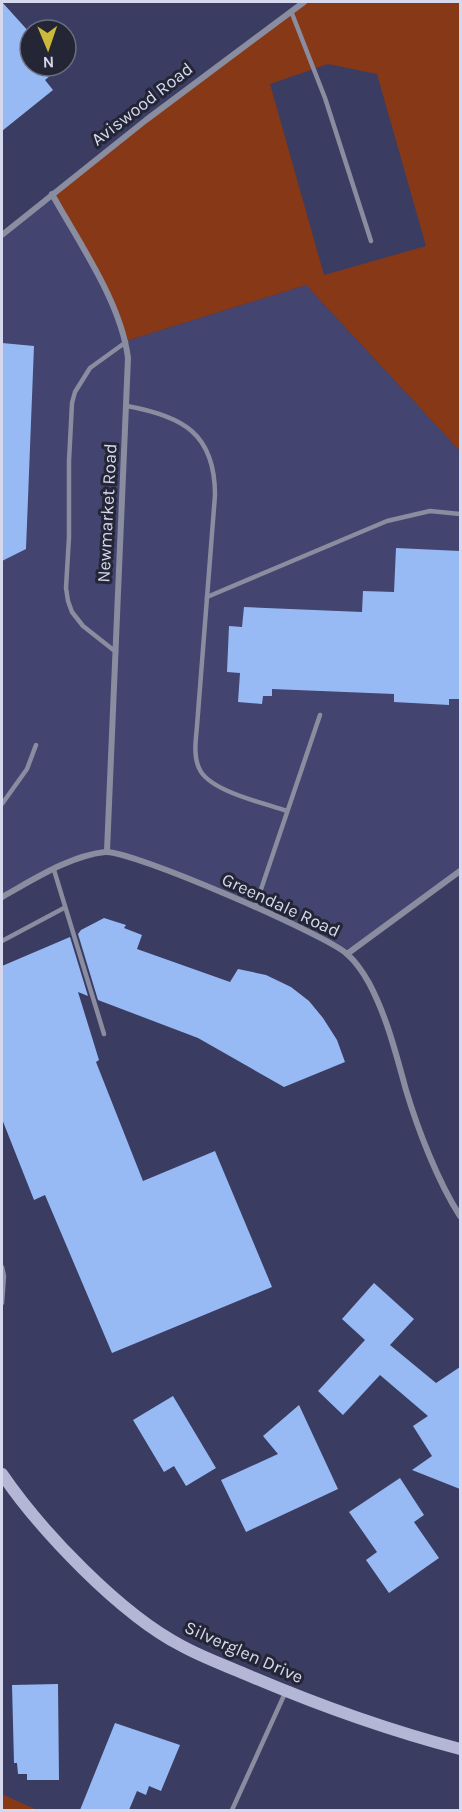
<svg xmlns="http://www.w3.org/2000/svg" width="462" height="1812" font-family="Karla,sans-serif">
<rect width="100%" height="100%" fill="#3b3c61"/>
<polygon fill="#43446f" points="52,193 112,302 126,341 306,285 460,451 460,870 346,954 204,885 108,852 82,858 2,898 2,233"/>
<g fill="#863817" fill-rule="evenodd">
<path d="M302 2H460V451L306 285 126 341 112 302 52 193ZM328 64 377 74 426 246 324 275 270 84Z"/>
<polygon points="2,1794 37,1810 2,1810"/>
</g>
<g fill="#97baf5">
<polygon points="2,2 30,33 30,66 56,66 58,69 45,80 53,90 2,131"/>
<polygon points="2,343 34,346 26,549 2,561"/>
<polygon points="396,548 460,551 460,699 449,699 449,705 394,702 394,694 272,689 272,696 263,696 262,704 238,702 240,673 227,672 229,626 242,627 244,607 362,612 363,591 394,592"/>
<polygon points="104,918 126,925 124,928 142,935 137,949 230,982 238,969 266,975 291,987 309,1001 323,1018 337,1040 345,1062 284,1087 198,1038 98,1000 78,934 81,930"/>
<polygon points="70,937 88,996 78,992 99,1060 96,1062 143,1181 215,1151 272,1287 112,1353 45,1195 34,1200 2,1119 2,966"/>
<polygon points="374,1283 414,1319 390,1345 436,1383 460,1367 460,1489 412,1470 432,1456 413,1426 428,1416 380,1375 343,1415 318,1391 365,1340 342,1319"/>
<polygon points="173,1396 216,1468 186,1486 174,1466 164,1472 133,1420"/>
<polygon points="299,1405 338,1489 246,1532 221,1480 278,1454 263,1436"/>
<polygon points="400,1478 424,1515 414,1522 439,1558 389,1593 366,1560 377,1552 349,1512"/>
<polygon points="58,1684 59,1780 27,1780 27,1774 18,1774 17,1763 14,1763 12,1685"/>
<polygon points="115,1723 180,1745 161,1791 149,1786 146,1795 137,1791 129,1810 80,1810"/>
</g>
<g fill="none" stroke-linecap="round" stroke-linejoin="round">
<g stroke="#8a8c9f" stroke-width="4.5">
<polyline points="291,11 325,98 371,241"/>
<path d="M127 406C182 416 215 433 215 495L197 726C196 739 193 755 199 768 208 791 264 803 287 811"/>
<polyline points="207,597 387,521 430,511 460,514"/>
<polyline points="116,652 83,626 72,612 68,601 66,588 69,537 69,461 72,403 75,392 90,368 126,342"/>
<polyline points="2,804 27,769 36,745"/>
<polyline points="54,870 104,1034"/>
<polyline points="255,907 320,715"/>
<polyline points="2,941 64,908"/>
<polyline points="2,1267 4,1276 2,1303"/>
<polyline points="232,1810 286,1691"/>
</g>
<g stroke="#8a8c9f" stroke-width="6">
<path d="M52 194C79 243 121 302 128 358L107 851"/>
<polyline points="2,235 146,120 304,2"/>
<path d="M2 897C33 880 69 856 105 852 129 849 327 935 347 954 355 961 364 974 369 983 387 1017 396 1054 406 1090 418 1130 438 1182 460 1216"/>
<polyline points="347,954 460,871"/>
</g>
<path stroke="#b3b6d4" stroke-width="12" d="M2 1474C41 1531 120 1614 182 1646 202 1657 224 1665 245 1674 315 1704 387 1730 460 1749"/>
</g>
<g text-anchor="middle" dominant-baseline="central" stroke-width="6" stroke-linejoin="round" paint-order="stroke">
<g font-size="18" fill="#d6d8ee" stroke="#242636">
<text transform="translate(142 104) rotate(-38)">Aviswood Road</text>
<text transform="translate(107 513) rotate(-87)">Newmarket Road</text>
<text transform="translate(281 905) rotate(25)">Greendale Road</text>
<text transform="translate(244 1652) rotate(24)">Silverglen Drive</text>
</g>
</g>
<rect width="462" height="1812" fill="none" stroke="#d6d8ee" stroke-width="6"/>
<g transform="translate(48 48) rotate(178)"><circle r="28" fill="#242636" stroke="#6b6d80" stroke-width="1.5"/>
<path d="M0-4.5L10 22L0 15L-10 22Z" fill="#cbb939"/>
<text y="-9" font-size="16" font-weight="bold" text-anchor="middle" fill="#d6d8ee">N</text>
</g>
</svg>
